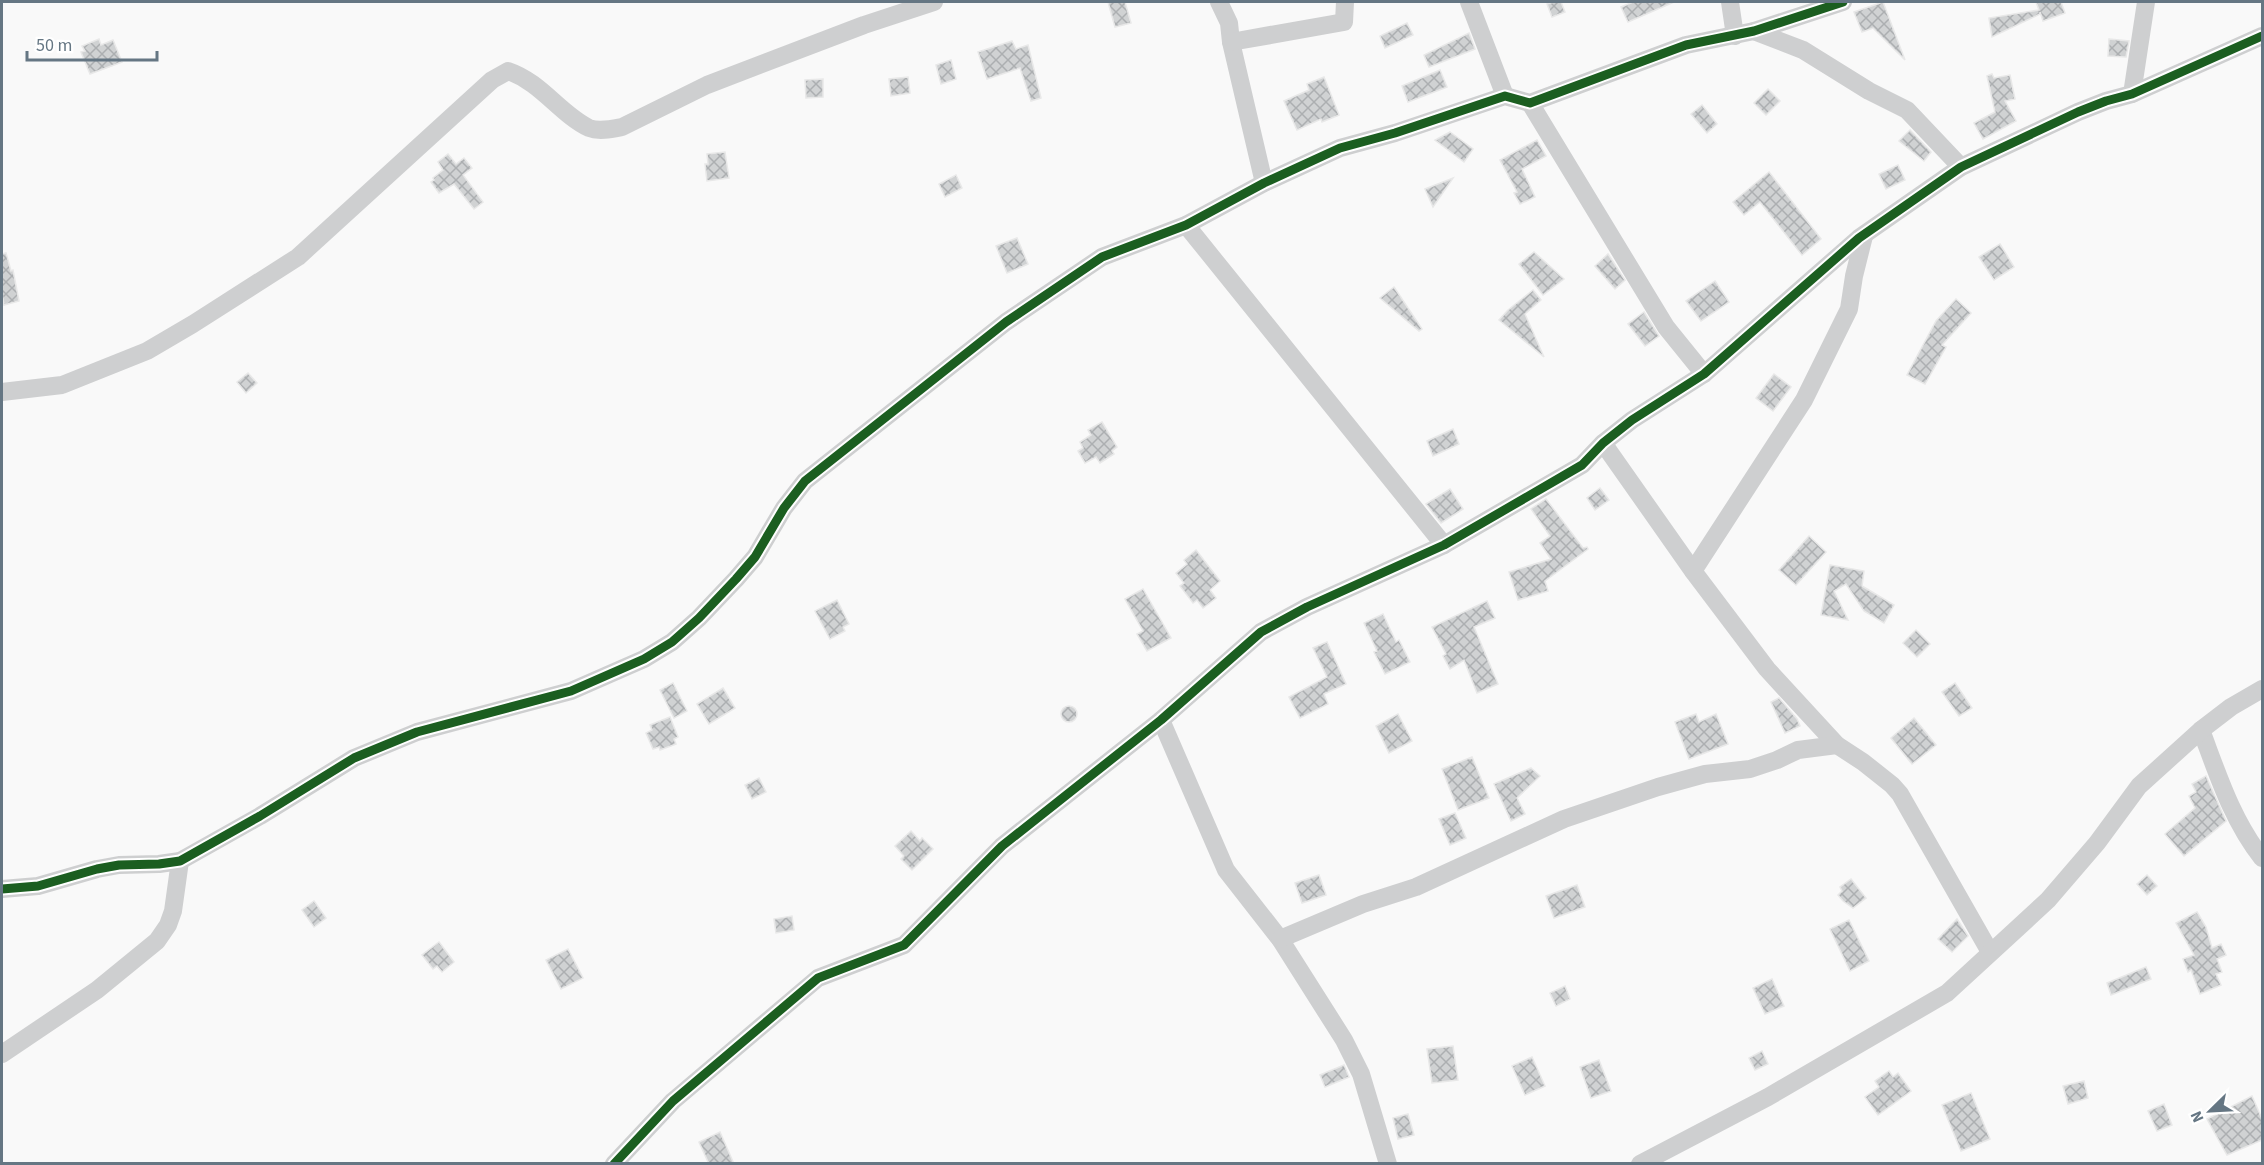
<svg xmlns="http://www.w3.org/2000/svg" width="2264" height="1165" font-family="'Source Sans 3',sans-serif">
<defs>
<pattern id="building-cross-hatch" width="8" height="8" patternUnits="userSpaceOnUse" patternTransform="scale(1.5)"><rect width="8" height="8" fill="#d0d2d3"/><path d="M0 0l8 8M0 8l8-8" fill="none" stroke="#acafb1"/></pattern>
</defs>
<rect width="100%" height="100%" fill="#f9f9f9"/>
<g fill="url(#building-cross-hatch)" stroke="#e8e8e8" stroke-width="1.5">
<polygon points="1108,2 1125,2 1131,23 1115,27"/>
<polygon points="1554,2 1561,2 1565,12 1552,17 1547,4"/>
<polygon points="1633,2 1674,2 1628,22 1621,7"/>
<polygon points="1883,2 1905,60 1873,28 1862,32 1854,12"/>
<polygon points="2036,2 2061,2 2065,13 2043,21 2040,12 2040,14 1992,37 1989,18 2039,10"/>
<polygon points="1407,23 1413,35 1385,48 1380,36"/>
<polygon points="1469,33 1475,49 1429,67 1424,55"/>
<polygon points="99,39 101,45 113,40 122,62 90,74 81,52 85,51 82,46"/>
<polygon points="2109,39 2129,41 2126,57 2108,56"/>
<polygon points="1012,41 1016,49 1028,45 1041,98 1031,101 1020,68 987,79 978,52"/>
<polygon points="951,60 956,79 941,84 936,65"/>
<polygon points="1440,70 1447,87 1408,102 1402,86"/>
<polygon points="1992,74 1994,78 2010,75 2015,99 2005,101 2016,121 1983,139 1974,123 1995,112 1987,76"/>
<polygon points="908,77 910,93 891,96 889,79"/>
<polygon points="1324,77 1339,115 1322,122 1321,119 1297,130 1284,101 1309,90 1307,84"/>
<polygon points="823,79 823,97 806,98 805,80"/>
<polygon points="1768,89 1780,101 1766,115 1754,103"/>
<polygon points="1702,105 1717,124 1707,133 1691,114"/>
<polygon points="1910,130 1931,152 1924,161 1899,141"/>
<polygon points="1450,132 1473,149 1464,162 1435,140"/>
<polygon points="1537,140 1546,156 1522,169 1535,197 1520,204 1514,193 1517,192 1500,160"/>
<polygon points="725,152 729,178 707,181 705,164 708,164 707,154"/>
<polygon points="448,154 456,164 464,158 472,168 463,175 483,202 474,209 454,184 439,193 431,182 434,180 433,178 443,170 438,162"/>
<polygon points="1898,165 1905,180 1886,189 1879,174"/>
<polygon points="1769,172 1821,239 1802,255 1760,202 1744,215 1733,202"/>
<polygon points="956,175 962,188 945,197 939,184"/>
<polygon points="1453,178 1433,207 1425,189"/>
<polygon points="1017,238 1028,264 1007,273 996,246"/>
<polygon points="2000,244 2014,267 1994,280 1979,257"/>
<polygon points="1534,252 1564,279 1543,295 1519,264"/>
<polygon points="6,253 11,271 13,270 19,301 4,305 2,294 2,254"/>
<polygon points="1608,254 1625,280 1615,289 1595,266"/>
<polygon points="1715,281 1729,302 1701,321 1686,301"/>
<polygon points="1394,287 1422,329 1419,331 1380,298"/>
<polygon points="1533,290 1541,300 1525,314 1544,357 1499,320 1508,310"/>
<polygon points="1956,299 1971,313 1942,345 1946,347 1925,384 1907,375 1936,321"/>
<polygon points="1644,312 1659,336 1645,346 1628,324"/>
<polygon points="248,373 257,383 246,393 237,382"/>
<polygon points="1774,374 1791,387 1773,411 1756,398"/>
<polygon points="1102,422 1117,447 1112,451 1114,454 1100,463 1096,457 1085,463 1078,451 1083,448 1080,442 1091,435 1088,430"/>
<polygon points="1453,429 1459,444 1433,456 1427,441"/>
<polygon points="1600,488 1609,500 1595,510 1587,498"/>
<polygon points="1450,489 1463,509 1441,523 1426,504"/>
<polygon points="1546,499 1583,548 1587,547 1588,549 1545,581 1548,591 1518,600 1509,572 1551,559 1540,543 1550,536 1531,509"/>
<polygon points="1809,536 1826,552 1796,585 1779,570"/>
<polygon points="1196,550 1220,581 1210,590 1216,598 1203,608 1197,600 1193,603 1180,586 1184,583 1176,573 1187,564 1184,560"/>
<polygon points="1830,565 1864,571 1862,586 1894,605 1884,623 1864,611 1846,584 1834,591 1848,620 1821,615"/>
<polygon points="1143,589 1171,638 1147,651 1137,634 1143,631 1125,599"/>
<polygon points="837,600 849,624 843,627 845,631 830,639 815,611"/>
<polygon points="1487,601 1495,618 1474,627 1498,684 1477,693 1464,660 1450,669 1443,656 1446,654 1432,627"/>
<polygon points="1383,614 1396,642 1399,640 1410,662 1385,674 1374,652 1377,651 1364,623"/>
<polygon points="1916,630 1930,644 1917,657 1903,643"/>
<polygon points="1327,642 1346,684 1324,694 1328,704 1300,718 1289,697 1327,677 1313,648"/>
<polygon points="673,683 687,711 674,718 660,690"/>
<polygon points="1955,683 1972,708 1959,716 1942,692"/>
<polygon points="723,688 735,708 709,724 697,704"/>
<polygon points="1779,698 1797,719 1800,726 1785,733 1771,702"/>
<circle cx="1069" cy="714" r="8"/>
<polygon points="1398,714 1412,741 1389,753 1376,726"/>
<polygon points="1696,714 1699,722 1716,714 1728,744 1689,759 1675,722"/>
<polygon points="670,717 678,737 674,739 676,744 660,750 659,747 653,749 646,733 652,730 650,725"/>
<polygon points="1914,718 1936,745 1912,764 1891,738"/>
<polygon points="1472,757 1489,798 1458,810 1442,769"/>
<polygon points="1531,768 1540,776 1517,798 1525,814 1511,821 1494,784"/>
<polygon points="2206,776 2226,821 2184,856 2165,834 2195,808 2189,796 2196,792 2192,784"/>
<polygon points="759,778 766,792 752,799 745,785"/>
<polygon points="1455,813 1466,838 1450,845 1439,819"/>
<polygon points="911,831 920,841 922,838 933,849 912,870 901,859 904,856 895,846"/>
<polygon points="1319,875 1326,895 1302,903 1295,883"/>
<polygon points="2147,875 2157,886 2147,895 2137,884"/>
<polygon points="1851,879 1866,898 1853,908 1843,901 1838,895 1842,891 1840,887"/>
<polygon points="1577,885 1585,907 1554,918 1546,896"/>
<polygon points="314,901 326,918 314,927 302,910"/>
<polygon points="2197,912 2206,927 2212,948 2221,944 2226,955 2217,959 2222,972 2216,974 2221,985 2200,994 2191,970 2188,972 2183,959 2194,955 2176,923"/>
<polygon points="792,916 794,930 776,933 774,919"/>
<polygon points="1957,919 1968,936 1952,952 1938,939"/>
<polygon points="1849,920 1869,961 1850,971 1830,929"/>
<polygon points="439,942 454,962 442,972 437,966 433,969 422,955"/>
<polygon points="568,949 583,978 561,989 546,960"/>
<polygon points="2146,967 2151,979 2111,995 2107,983"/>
<polygon points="1772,979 1784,1006 1765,1014 1753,988"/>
<polygon points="1565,986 1570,999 1556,1006 1550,993"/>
<polygon points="1453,1046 1458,1080 1432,1083 1427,1049"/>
<polygon points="1762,1051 1768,1064 1755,1070 1749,1058"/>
<polygon points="1532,1057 1545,1086 1525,1095 1512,1066"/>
<polygon points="1599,1060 1611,1091 1591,1098 1580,1067"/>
<polygon points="1344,1065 1349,1077 1325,1087 1320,1075"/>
<polygon points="1889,1071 1893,1077 1898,1073 1911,1091 1878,1115 1865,1097 1879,1087 1875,1081"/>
<polygon points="2084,1081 2088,1098 2068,1104 2063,1086"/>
<polygon points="1971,1093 1990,1139 1961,1151 1942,1105"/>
<polygon points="2252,1096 2262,1119 2262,1140 2227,1155 2207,1119"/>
<polygon points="2164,1104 2172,1125 2157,1131 2148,1111"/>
<polygon points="1408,1114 1414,1135 1398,1139 1393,1118"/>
<polygon points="720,1132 734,1164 709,1164 699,1142"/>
</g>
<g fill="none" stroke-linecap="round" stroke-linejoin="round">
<g stroke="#cecfd0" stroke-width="18">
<polyline points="1219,2 1229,23 1231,42 1264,183"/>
<polyline points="1469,2 1505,96"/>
<polyline points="1730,2 1735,36"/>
<polyline points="1754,31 1803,50 1869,91 1907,110 1961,167"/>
<polyline points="1231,42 1344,22 1345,2"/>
<polyline points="2132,94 2146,2"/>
<polyline points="1530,103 1666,327 1704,374"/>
<polyline points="1186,225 1444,545"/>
<path d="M2 392 62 385 147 351 193 324 298 257 492 80 508 71C541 82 560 114 589 128 599 132 612 129 622 127L707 85 864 25 934 2"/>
<polyline points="1603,443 1693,571 1767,669 1837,745 1863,762 1892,785 1900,794 1990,952"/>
<polyline points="1693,571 1804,400 1849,309 1854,276 1864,236"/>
<polyline points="1161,720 1226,870 1280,939 1344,1040 1361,1074 1388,1164"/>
<path d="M2201 730C2218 775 2232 820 2262 858"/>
<polyline points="2,889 38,886 97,869 119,865 159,864 180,861 260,816 354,758 417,732 571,691 644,659 672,642 699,618 736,579 755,557 784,508 805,481 1006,322 1102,257 1186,225 1264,183 1340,148 1395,133 1505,96 1530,103 1686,45 1754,31 1843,2"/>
<polyline points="1280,939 1363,904 1416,887 1564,819 1658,787 1705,774 1750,769 1777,760 1798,750 1837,745"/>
<polyline points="2,1054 97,990 157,941 168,925 173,911 180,861"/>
<polyline points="614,1164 673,1101 818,978 904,945 1002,846 1161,720 1261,632 1307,607 1444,545 1582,465 1603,443 1632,420 1704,374 1859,238 1961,167 2078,112 2106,101 2132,94 2262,36"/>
<polyline points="1640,1164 1768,1097 1947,993 2048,900 2097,843 2139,786 2201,730 2231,707 2262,689"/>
</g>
<g stroke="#fff" stroke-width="13">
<g id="cycleway">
<polyline points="2,889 38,886 97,869 119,865 159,864 180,861 260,816 354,758 417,732 571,691 644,659 672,642 699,618 736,579 755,557 784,508 805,481 1006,322 1102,257 1186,225 1264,183 1340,148 1395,133 1505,96 1530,103 1686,45 1754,31 1843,2"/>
<polyline points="614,1164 673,1101 818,978 904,945 1002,846 1161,720 1261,632 1307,607 1444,545 1582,465 1603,443 1632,420 1704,374 1859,238 1961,167 2078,112 2106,101 2132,94 2262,36"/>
</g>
</g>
<use href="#cycleway" stroke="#1b5e20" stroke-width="9"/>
</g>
<rect width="2264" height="1165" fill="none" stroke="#657683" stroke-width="6"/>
<g transform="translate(2210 1111) rotate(246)" stroke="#ffffff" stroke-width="4.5" paint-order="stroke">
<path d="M0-4.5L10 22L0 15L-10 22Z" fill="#657683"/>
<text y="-9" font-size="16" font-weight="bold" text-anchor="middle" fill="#657683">N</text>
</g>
<path d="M27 51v9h130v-9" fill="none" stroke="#657683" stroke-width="3"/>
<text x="36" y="51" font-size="18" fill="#657683" stroke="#ffffff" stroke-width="4.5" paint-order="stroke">50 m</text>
</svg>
